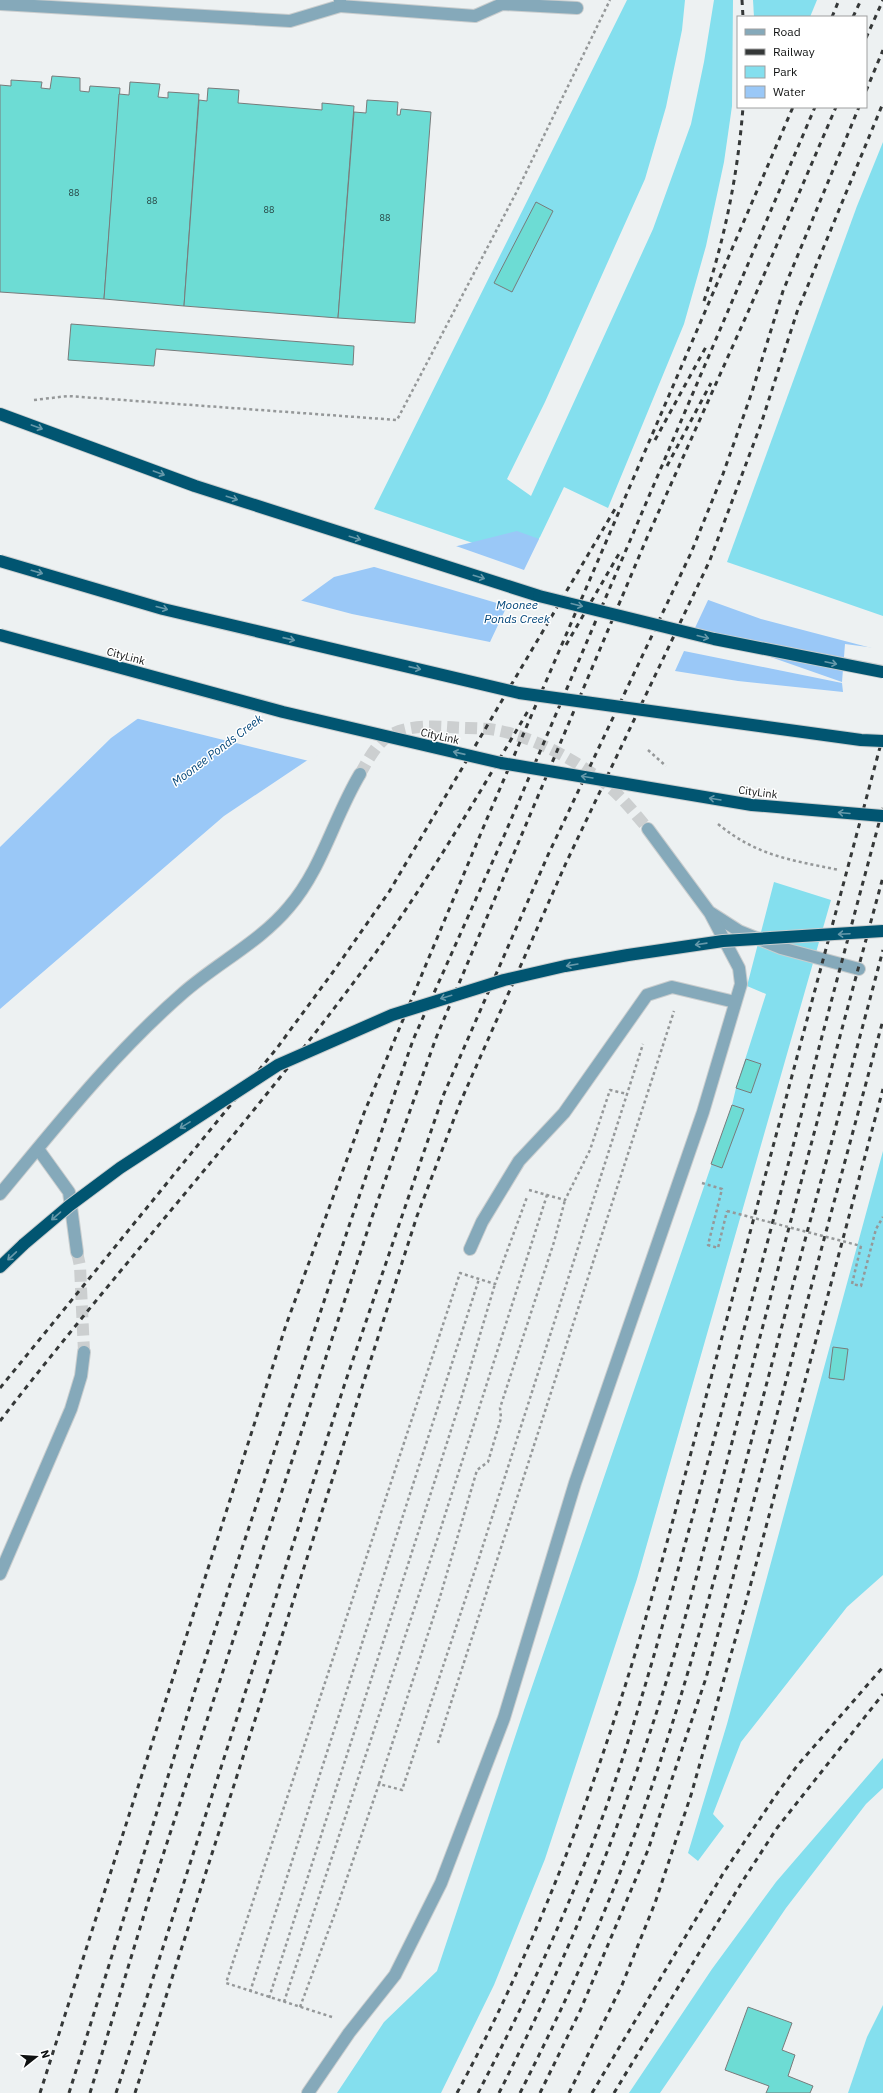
<svg xmlns="http://www.w3.org/2000/svg" width="883" height="2093" font-family="'IBM Plex Sans',sans-serif">
<rect width="100%" height="100%" fill="#edf1f2"/>
<g fill="#84dfee">
<polygon points="627,0 685,0 682,30 666,107 645,179 545,402 507,479 531,496 653,229 691,124 704,62 714,0 733,0 732,106 724,162 706,246 684,324 608,508 564,487 528,562 374,509"/>
<polygon points="753,0 817,0 810,17 754,17"/>
<polygon points="883,142 883,616 727,562 857,206"/>
<polygon points="774,882 831,900 637,1579 545,1859 494,1985 441,2093 337,2093 384,2022 437,1971 524,1710 732,1105 736,1088 766,994 747,986"/>
<polygon points="883,1151 883,1575 847,1607 741,1742 713,1814 724,1826 698,1861 688,1853 727,1724"/>
<polygon points="883,1758 883,1788 866,1804 786,1908 660,2093 629,2093 712,1969 776,1882"/>
<polygon points="883,2005 883,2093 848,2093 867,2037"/>
</g>
<polygon fill="#9ac8f7" points="517,531 761,619 883,651 883,799 747,754 488,681 357,727 224,816 0,1009 0,847 111,738 334,577"/>
<path fill="#edf1f2" fill-rule="evenodd" d="M540 537 709 598 694 630 842 682 845 644 883 649V801L746 756 489 683 358 728 309 761 135 718 299 600 352 614 490 642 507 606 371 566 453 545 524 570ZM684 651 842 683 843 692 738 681 675 671Z"/>
<g fill="#6ddcd4" stroke="#787b7b">
<polygon points="52,76 80,78 80,91 89,92 90,86 120,88 104,299 0,292 0,85 11,86 11,80 42,82 41,88 50,89"/>
<polygon points="130,82 160,84 158,97 168,98 168,92 199,94 184,306 104,299 119,94 129,95"/>
<polygon points="208,88 239,90 238,103 322,110 322,103 354,106 338,318 184,306 199,100 207,101"/>
<polygon points="367,100 398,102 397,115 400,115 401,109 431,112 415,323 338,318 354,112 366,113"/>
<polygon points="536,202 553,211 512,292 494,283"/>
<polygon points="71,324 354,346 353,365 156,349 154,366 68,360"/>
<polygon points="746,1059 761,1064 751,1093 736,1088"/>
<polygon points="732,1105 744,1109 722,1168 711,1164"/>
<polygon points="833,1347 848,1349 844,1380 829,1378"/>
<polygon points="748,2007 792,2023 782,2050 795,2055 788,2076 813,2086 810,2093 766,2093 769,2086 725,2070"/>
</g>
<g fill="none" stroke-linecap="round" stroke-linejoin="round">
<g stroke="#cccfd0" stroke-width="12" stroke-dasharray="12 6" stroke-linecap="butt">
<path d="M360 774C367 762 375 746 387 737 403 726 427 726 446 727 460 728 475 728 489 729 530 734 583 763 613 790 626 802 637 816 648 829"/>
<polyline points="77,1252 80,1266 84,1352"/>
</g>
<g stroke="#c9cdce" stroke-width="14">
<g id="minor">
<polyline points="0,4 290,21 340,6 340,0"/>
<polyline points="340,6 475,16 502,4 577,8"/>
<polyline points="711,913 739,931 781,948 859,969"/>
<polyline points="38,1149 69,1192 77,1252"/>
<path d="M0 1194C58 1124 114 1053 183 993 217 963 260 942 289 907 322 869 334 817 360 774"/>
<polyline points="470,1249 482,1222 519,1161 564,1113 647,995 672,987 735,1002"/>
<polyline points="0,1574 71,1409 81,1376 84,1352"/>
<polyline points="308,2093 349,2033 395,1975 441,1883 504,1718 575,1483 703,1112 741,984 739,968 710,913 648,829"/>
</g>
</g>
<g stroke="#c9cdce" stroke-width="14">
<g id="highway">
<polyline points="0,414 195,486 539,596"/>
<polyline points="0,1267 24,1244"/>
</g>
</g>
<g stroke="#959899" stroke-width="2.5" stroke-dasharray="3 3" stroke-linecap="butt">
<polyline points="34,400 68,396 397,420 516,193 610,0"/>
<polyline points="648,750 666,766"/>
<path d="M718 824C757 856 791 860 839 870"/>
<polyline points="702,1183 722,1189 708,1245 718,1248 727,1211"/>
<polyline points="529,1190 565,1200 590,1150 610,1090 627,1094"/>
<polyline points="861,1246 852,1284 861,1286 876,1229 883,1217"/>
<polyline points="438,1743 674,1011"/>
<polyline points="379,1784 440,1597 477,1470 488,1462 501,1418 500,1408 554,1242 565,1200"/>
<polyline points="250,1992 479,1279"/>
<polyline points="269,1998 461,1399 495,1284"/>
<polyline points="284,2002 438,1537 547,1195"/>
<polyline points="300,2007 335,1913 379,1784 402,1790 479,1558 643,1044"/>
<polyline points="332,2017 226,1983 460,1273 495,1284 527,1197"/>
</g>
<use href="#minor" stroke="#85a9ba" stroke-width="12"/>
<use href="#highway" stroke="#015571" stroke-width="12"/>
<g stroke="#353838" stroke-width="3" stroke-dasharray="5 5" stroke-linecap="butt">
<polyline points="742,0 743,17"/>
<polyline points="832,17 839,0"/>
<polyline points="853,17 861,0"/>
<polyline points="866,38 883,0"/>
<polyline points="866,91 883,50"/>
<path d="M704 301C725 238 738 173 743 107"/>
<polyline points="655,440 707,345"/>
<polyline points="667,466 711,383"/>
<polyline points="566,645 620,552"/>
<polyline points="0,1388 277,1048 333,972 389,892 615,509"/>
<path d="M0 1421C120 1265 254 1119 371 959 429 880 478 795 528 711"/>
<polyline points="40,2093 286,1325 364,1113 486,821 793,107"/>
<polyline points="69,2093 196,1687 350,1223 413,1040 504,836 815,107"/>
<polyline points="90,2093 150,1895 238,1625 372,1217 436,1038 646,540 748,312 836,107"/>
<polyline points="116,2093 345,1383 443,1096 548,855 691,553 723,474 752,392 783,291 859,107"/>
<polyline points="135,2093 417,1216 460,1103 566,863 710,560 761,424 797,312 883,103"/>
<path d="M457 2093C548 1925 611 1745 662 1561L883 736"/>
<path d="M478 2093C527 1999 572 1902 608 1802 648 1686 678 1568 711 1450 770 1237 825 1022 883 808"/>
<path d="M499 2093C555 1982 604 1869 644 1750 685 1631 714 1508 747 1386 792 1216 837 1046 883 877"/>
<path d="M520 2093C573 1989 620 1882 657 1771 697 1651 728 1527 761 1405 801 1253 843 1101 883 950"/>
<polyline points="540,2093 580,2011 648,1850 706,1678 883,1020"/>
<polyline points="569,2093 622,1985 655,1903 691,1795 747,1598 883,1089"/>
<polyline points="592,2093 724,1872 776,1795 797,1766 883,1667"/>
<polyline points="614,2093 742,1882 777,1828 883,1694"/>
</g>
<g stroke="#c9cdce" stroke-width="14" stroke-linecap="butt">
<g id="highway-bridge">
<polyline points="0,561 163,609 519,693 861,740 883,741"/>
<polyline points="539,596 714,639 883,672"/>
<polyline points="0,635 283,712 501,763 752,805 883,816"/>
<polyline points="24,1244 69,1206 120,1168 278,1065 392,1015 504,980 565,966 628,955 723,941 883,931"/>
</g>
</g>
<polyline stroke="#959899" stroke-width="2.5" stroke-dasharray="3 3" stroke-linecap="butt" points="727,1211 861,1246"/>
<use href="#highway-bridge" stroke="#015571" stroke-width="12"/>
</g>
<defs><path id="oneway-shaft" d="M-6 0H5M1.5-3L5.5 0L1.5 3" fill="none" stroke-width="1.6" stroke-linecap="round" stroke-linejoin="round"/></defs>
<g stroke="#6799aa">
<use href="#oneway-shaft" transform="translate(37 427) rotate(20)"/>
<use href="#oneway-shaft" transform="translate(159 473) rotate(20)"/>
<use href="#oneway-shaft" transform="translate(232 498) rotate(18)"/>
<use href="#oneway-shaft" transform="translate(355 538) rotate(17)"/>
<use href="#oneway-shaft" transform="translate(37 572) rotate(16)"/>
<use href="#oneway-shaft" transform="translate(479 577) rotate(17)"/>
<use href="#oneway-shaft" transform="translate(577 605) rotate(14)"/>
<use href="#oneway-shaft" transform="translate(162 608) rotate(15)"/>
<use href="#oneway-shaft" transform="translate(703 637) rotate(14)"/>
<use href="#oneway-shaft" transform="translate(289 639) rotate(13)"/>
<use href="#oneway-shaft" transform="translate(831 663) rotate(12)"/>
<use href="#oneway-shaft" transform="translate(415 668) rotate(13)"/>
<use href="#oneway-shaft" transform="translate(459 753) rotate(-167)"/>
<use href="#oneway-shaft" transform="translate(587 777) rotate(-171)"/>
<use href="#oneway-shaft" transform="translate(715 799) rotate(-171)"/>
<use href="#oneway-shaft" transform="translate(844 813) rotate(-175)"/>
<use href="#oneway-shaft" transform="translate(844 934) rotate(177)"/>
<use href="#oneway-shaft" transform="translate(701 944) rotate(172)"/>
<use href="#oneway-shaft" transform="translate(572 965) rotate(170)"/>
<use href="#oneway-shaft" transform="translate(446 997) rotate(163)"/>
<use href="#oneway-shaft" transform="translate(185 1125) rotate(148)"/>
<use href="#oneway-shaft" transform="translate(56 1216) rotate(139)"/>
<use href="#oneway-shaft" transform="translate(12 1256) rotate(137)"/>
</g>
<g text-anchor="middle" dominant-baseline="central" stroke-width="3" stroke-linejoin="round" paint-order="stroke">
<g font-size="9" fill="#264442">
<text x="74" y="192">88</text>
<text x="152" y="200">88</text>
<text x="269" y="209">88</text>
<text x="385" y="217">88</text>
</g>
<g font-size="11" fill="#0f1111" stroke="#fff">
<text transform="translate(126 656) rotate(15)">CityLink</text>
<text transform="translate(440 736) rotate(13)">CityLink</text>
<text transform="translate(758 792) rotate(7)">CityLink</text>
</g>
<g font-size="12" font-style="italic" fill="#014579" stroke="#fff">
<text x="517" y="604">Moonee<tspan x="517" dy="14">Ponds Creek</tspan></text>
<text transform="translate(217 750) rotate(-37)">Moonee Ponds Creek</text>
</g>
</g>
<rect x="737" y="16" width="130" height="92" fill="#ffffff" stroke="#9fa0a0"/>
<rect x="745" y="29" width="20" height="6" fill="#85a9ba" stroke="#9fa0a0"/>
<text x="773" y="36" font-size="12" fill="#0f1111">Road</text>
<rect x="745" y="49" width="20" height="6" fill="#353838" stroke="#9fa0a0"/>
<text x="773" y="56" font-size="12" fill="#0f1111">Railway</text>
<rect x="745" y="66" width="20" height="12" fill="#84dfee" stroke="#9fa0a0"/>
<text x="773" y="76" font-size="12" fill="#0f1111">Park</text>
<rect x="745" y="86" width="20" height="12" fill="#9ac8f7" stroke="#9fa0a0"/>
<text x="773" y="96" font-size="12" fill="#0f1111">Water</text>
<g transform="translate(36 2057) rotate(73)" stroke="#ffffff" stroke-width="3" paint-order="stroke">
<path d="M0-3L7 15L0 10L-7 15Z" fill="#0f1111"/>
<text y="-6" font-size="11" font-weight="bold" text-anchor="middle" fill="#0f1111">N</text>
</g>
</svg>
